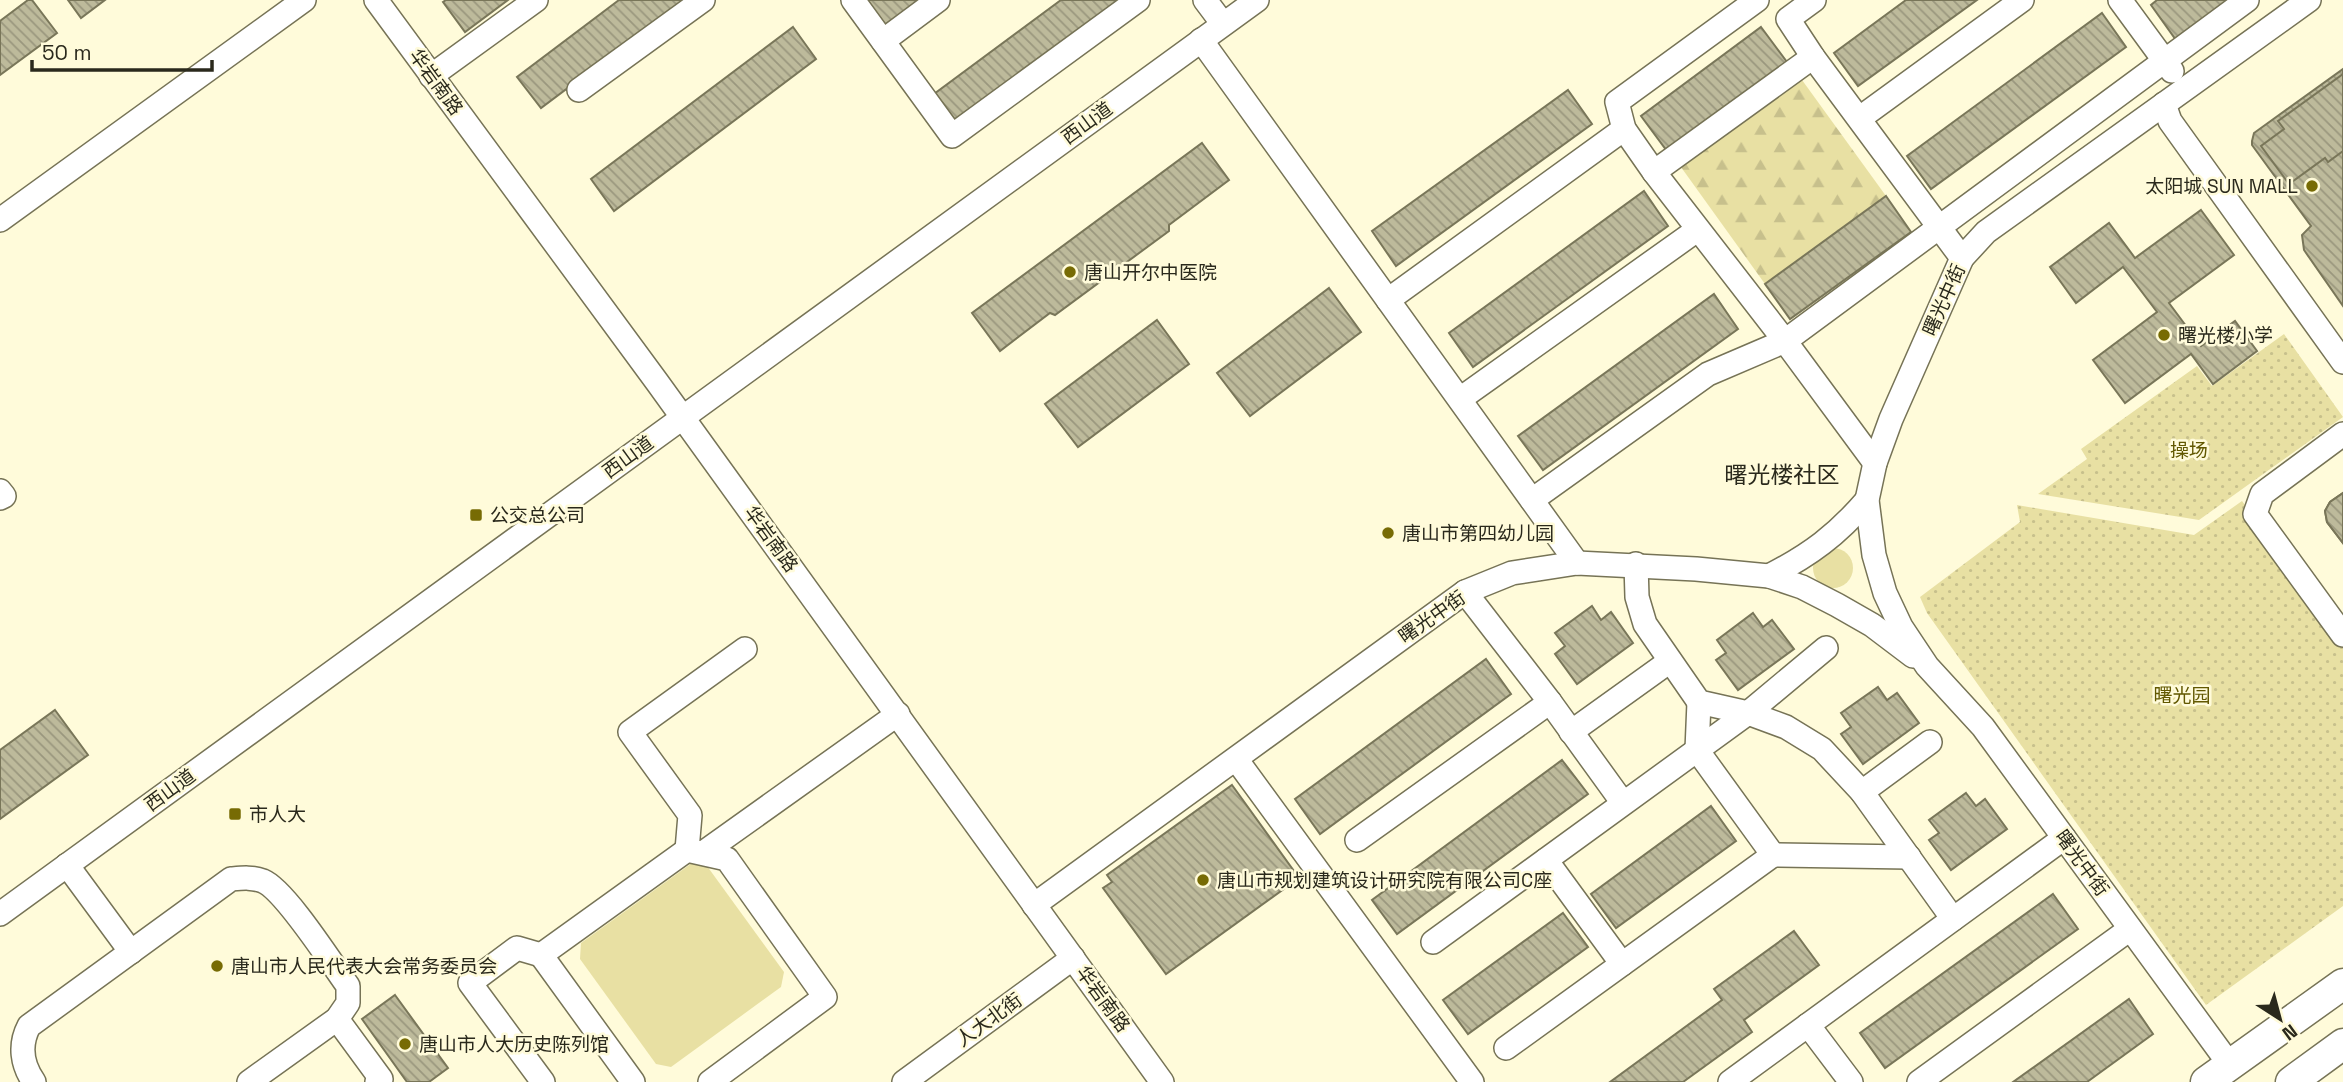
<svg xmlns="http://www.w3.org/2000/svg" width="2343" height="1082" font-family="'Space Grotesk','Noto Sans SC',sans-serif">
<defs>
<pattern id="forest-firs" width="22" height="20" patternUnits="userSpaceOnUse" patternTransform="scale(1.75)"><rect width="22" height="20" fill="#e8e0a3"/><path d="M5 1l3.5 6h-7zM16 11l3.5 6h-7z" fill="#c7c08c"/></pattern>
<pattern id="park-dots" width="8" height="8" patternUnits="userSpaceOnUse" patternTransform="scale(1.75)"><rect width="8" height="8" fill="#e8e0a3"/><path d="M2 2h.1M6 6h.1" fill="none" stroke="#c7c08c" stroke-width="1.8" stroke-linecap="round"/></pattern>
<pattern id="building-back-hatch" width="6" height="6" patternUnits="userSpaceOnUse" patternTransform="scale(1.75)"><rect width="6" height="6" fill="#bdba9b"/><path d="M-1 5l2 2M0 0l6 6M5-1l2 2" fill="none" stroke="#9a977e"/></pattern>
</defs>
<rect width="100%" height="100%" fill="#fffbda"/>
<g fill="#e8e0a3">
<circle cx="1833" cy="568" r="20"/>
<polygon points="692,863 707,866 784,972 781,987 671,1067 656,1064 580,959 581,943"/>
</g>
<polygon fill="url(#forest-firs)" points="1789,62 1886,196 1765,284 1668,149"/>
<g fill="url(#park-dots)">
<polygon points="2284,334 2343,417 2199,520 2038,494 2087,459 2081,449 2197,366 2212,386"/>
<polygon points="2242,501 2343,639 2343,906 2206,1005 1927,613 1920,597 2020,522 2017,505 2194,535"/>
</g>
<g fill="url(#building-back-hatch)" stroke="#797659" stroke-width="2">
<polygon points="28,0 32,0 57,33 0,75 0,21"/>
<polygon points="68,0 105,0 81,18"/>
<polygon points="446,0 508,0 465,32 443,2"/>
<polygon points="619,0 685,0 541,108 517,77"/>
<polygon points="862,0 931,0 885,34"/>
<polygon points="1061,0 1131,0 959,128 934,94"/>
<polygon points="1906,0 1977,0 1858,86 1834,53"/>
<polygon points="2157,0 2232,0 2176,40 2151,5"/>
<polygon points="2102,13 2126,47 1931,189 1907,156"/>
<polygon points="793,27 816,59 614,211 591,179"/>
<polygon points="1761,27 1787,62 1667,151 1641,116"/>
<polygon points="2343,69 2343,306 2304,250 2302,235 2311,226 2252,145 2252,141 2254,133"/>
<polygon points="2343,74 2343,151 2328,162 2325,158 2289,184 2261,146 2284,129 2278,121"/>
<polygon points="1568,90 1592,124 1396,266 1372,231"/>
<polygon points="1202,143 1229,180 1169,225 1169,231 1055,315 1050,313 1000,351 972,313"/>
<polygon points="1644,191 1668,226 1473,367 1449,333"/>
<polygon points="1886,196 1911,232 1790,319 1765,284"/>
<polygon points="2201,210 2234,255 2169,303 2201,346 2235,321 2257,351 2213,384 2191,354 2125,403 2093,360 2157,312 2123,267 2076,303 2050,267 2109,223 2135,258"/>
<polygon points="1329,288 1361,332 1250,416 1217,373"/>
<polygon points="1714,294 1738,329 1543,470 1518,436"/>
<polygon points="1157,320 1189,364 1078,447 1045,404"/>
<polygon points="2343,493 2343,543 2327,522 2325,511 2330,502"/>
<polygon points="2343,493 2343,543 2327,522 2325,511 2330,502"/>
<polygon points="1592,606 1601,620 1611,612 1633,643 1577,684 1555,654 1565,646 1555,633"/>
<polygon points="1753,613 1763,627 1772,620 1794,649 1738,690 1716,660 1726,653 1717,640"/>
<polygon points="1486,659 1511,694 1320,834 1295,799"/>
<polygon points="1878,687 1887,700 1897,693 1919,723 1863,764 1841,734 1851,727 1841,713"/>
<polygon points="55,710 88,755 0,819 0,750"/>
<polygon points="1562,760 1588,794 1397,934 1372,900"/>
<polygon points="1232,785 1299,878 1166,974 1103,888 1112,882 1107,875"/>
<polygon points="1966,793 1976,806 1985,799 2007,829 1951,870 1929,840 1939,833 1929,820"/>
<polygon points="1711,806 1736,841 1616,928 1591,894"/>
<polygon points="2053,894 2078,929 1885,1068 1860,1033"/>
<polygon points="1563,913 1588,947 1468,1034 1443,1000"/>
<polygon points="1794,931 1819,965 1744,1020 1752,1032 1683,1082 1610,1082 1722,1000 1714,989"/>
<polygon points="395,995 448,1068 429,1082 407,1082 362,1019"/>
<polygon points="2129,999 2153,1034 2087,1082 2013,1082"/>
</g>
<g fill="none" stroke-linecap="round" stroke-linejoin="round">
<g stroke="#767356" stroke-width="26">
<g id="minor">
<polyline points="376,0 657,382 1162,1082"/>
<polyline points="853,0 952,136 1138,0"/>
<polyline points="1205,0 1223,24"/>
<polyline points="1757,0 1617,102 1624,129 1654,172 1785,341 1875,463"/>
<polyline points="1814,0 1788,19 1813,57 1962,258"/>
<polyline points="2120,0 2172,71"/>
<polyline points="1201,40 1577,563"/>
<polyline points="883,41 938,0"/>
<polyline points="431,76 536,0"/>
<polyline points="579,90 703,0"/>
<polyline points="2164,104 2170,121 2343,362"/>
<polyline points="1860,118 2022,0"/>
<polyline points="1654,172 1813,57"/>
<polyline points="0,220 304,0"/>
<polyline points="1388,300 1624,129"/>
<polyline points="1460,399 1697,230"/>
<polyline points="2343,434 2262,494 2255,514 2343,635"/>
<polyline points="0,491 4,496 0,498"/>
<polyline points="1532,500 1708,374 1785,341 2247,0"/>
<polyline points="1636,564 1637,597 1645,624 1699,702 1748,713 1826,648"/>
<path d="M1769 576C1810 555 1837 535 1867 500"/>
<polyline points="1465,592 1550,702 1623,803"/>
<polyline points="1571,732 1670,661"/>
<polyline points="1236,759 1472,1082"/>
<polyline points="1862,792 1930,742"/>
<polyline points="1357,840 1550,702"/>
<polyline points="687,850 690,815 630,732 745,649"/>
<polyline points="703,853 898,714"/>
<polyline points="1773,855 1909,857"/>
<polyline points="1546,860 1622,964"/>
<polyline points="67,865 131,952"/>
<polyline points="1034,905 1465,592 1512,573 1577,563 1696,569 1769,576 1802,587 1837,605 1872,625 1913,656"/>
<polyline points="0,914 1257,0"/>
<polyline points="1433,942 1748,713 1786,727 1822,749 1862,792 1953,919"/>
<polyline points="541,955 517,948 470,983 543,1082"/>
<polyline points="337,1019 381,1079 377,1082"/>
<polyline points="1808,1025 1851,1082"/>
<polyline points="1506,1048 1773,855 1697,750 1699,702"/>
<polyline points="2230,1065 1983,727 1927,666 1901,627 1885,593 1874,555 1867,500 1875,463 1891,419 1962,258 1986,232 2309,0"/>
<path d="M34 1082C22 1065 19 1045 29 1026L231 879C243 878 252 877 263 881 285 890 332 964 348 986V1003L337 1019 249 1082"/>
<polyline points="633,1082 541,955 687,850 727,859 825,997 710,1082"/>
<polyline points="904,1082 1073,958"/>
<polyline points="1730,1082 2064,838"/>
<polyline points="1919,1082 2130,929"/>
</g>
</g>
<g stroke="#767356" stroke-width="33">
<g id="major">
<polyline points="2206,1082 2343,984"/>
<polyline points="2291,1082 2343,1044"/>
</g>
</g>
<use href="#minor" stroke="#fff" stroke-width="23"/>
<use href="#major" stroke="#fff" stroke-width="30"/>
</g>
<g fill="#776b04" stroke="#fffbda" stroke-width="2.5">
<circle cx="2312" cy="186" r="7"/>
<circle cx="1070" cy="272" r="7"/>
<circle cx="2164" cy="335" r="7"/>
<rect x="469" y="508" width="14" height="14" rx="3.5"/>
<circle cx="1388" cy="533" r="7"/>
<rect x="228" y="807" width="14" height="14" rx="3.5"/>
<circle cx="1203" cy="880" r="7"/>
<circle cx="217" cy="966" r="7"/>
<circle cx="405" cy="1044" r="7"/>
</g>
<g text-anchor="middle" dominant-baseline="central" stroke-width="5" stroke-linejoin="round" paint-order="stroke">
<g font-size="19" fill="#2a291c" stroke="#fffbda">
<text transform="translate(436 82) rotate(54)">华岩南路</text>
<text transform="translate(1087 123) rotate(-36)">西山道</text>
<text transform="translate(1944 300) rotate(-66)">曙光中街</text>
<text transform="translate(628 457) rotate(-36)">西山道</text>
<text transform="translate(771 539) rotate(54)">华岩南路</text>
<text transform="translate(1432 617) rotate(-35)">曙光中街</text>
<text transform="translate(170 790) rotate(-36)">西山道</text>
<text transform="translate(2082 863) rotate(54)">曙光中街</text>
<text transform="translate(1103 999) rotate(54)">华岩南路</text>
<text transform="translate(989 1020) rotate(-36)">人大北街</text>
</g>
<g font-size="19" fill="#2a291c" stroke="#fffbda" text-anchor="start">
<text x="2298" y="186" text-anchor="end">太阳城 SUN MALL</text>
<text x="1084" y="272">唐山开尔中医院</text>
<text x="2178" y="335">曙光楼小学</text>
<text x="490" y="515">公交总公司</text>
<text x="1402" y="533">唐山市第四幼儿园</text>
<text x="249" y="814">市人大</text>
<text x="1217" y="880">唐山市规划建筑设计研究院有限公司C座</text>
<text x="231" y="966">唐山市人民代表大会常务委员会</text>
<text x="419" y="1044">唐山市人大历史陈列馆</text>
</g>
<g font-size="19" fill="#625800" stroke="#fffbda">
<text x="2189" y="450">操场</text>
<text x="2182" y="695">曙光园</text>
</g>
<g font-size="23" fill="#2a291c" stroke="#fffbda">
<text x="1782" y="475">曙光楼社区</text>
</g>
</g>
<g transform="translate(2280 1019) rotate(144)" stroke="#fffbda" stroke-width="5" paint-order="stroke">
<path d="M0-5L12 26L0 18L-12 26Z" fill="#2a291c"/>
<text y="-10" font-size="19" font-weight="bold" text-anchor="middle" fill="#2a291c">N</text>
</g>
<path d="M32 60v10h180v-10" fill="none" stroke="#2a291c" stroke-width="3.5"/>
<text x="42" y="60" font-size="21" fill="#2a291c" stroke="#fffbda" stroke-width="5" paint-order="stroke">50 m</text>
</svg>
